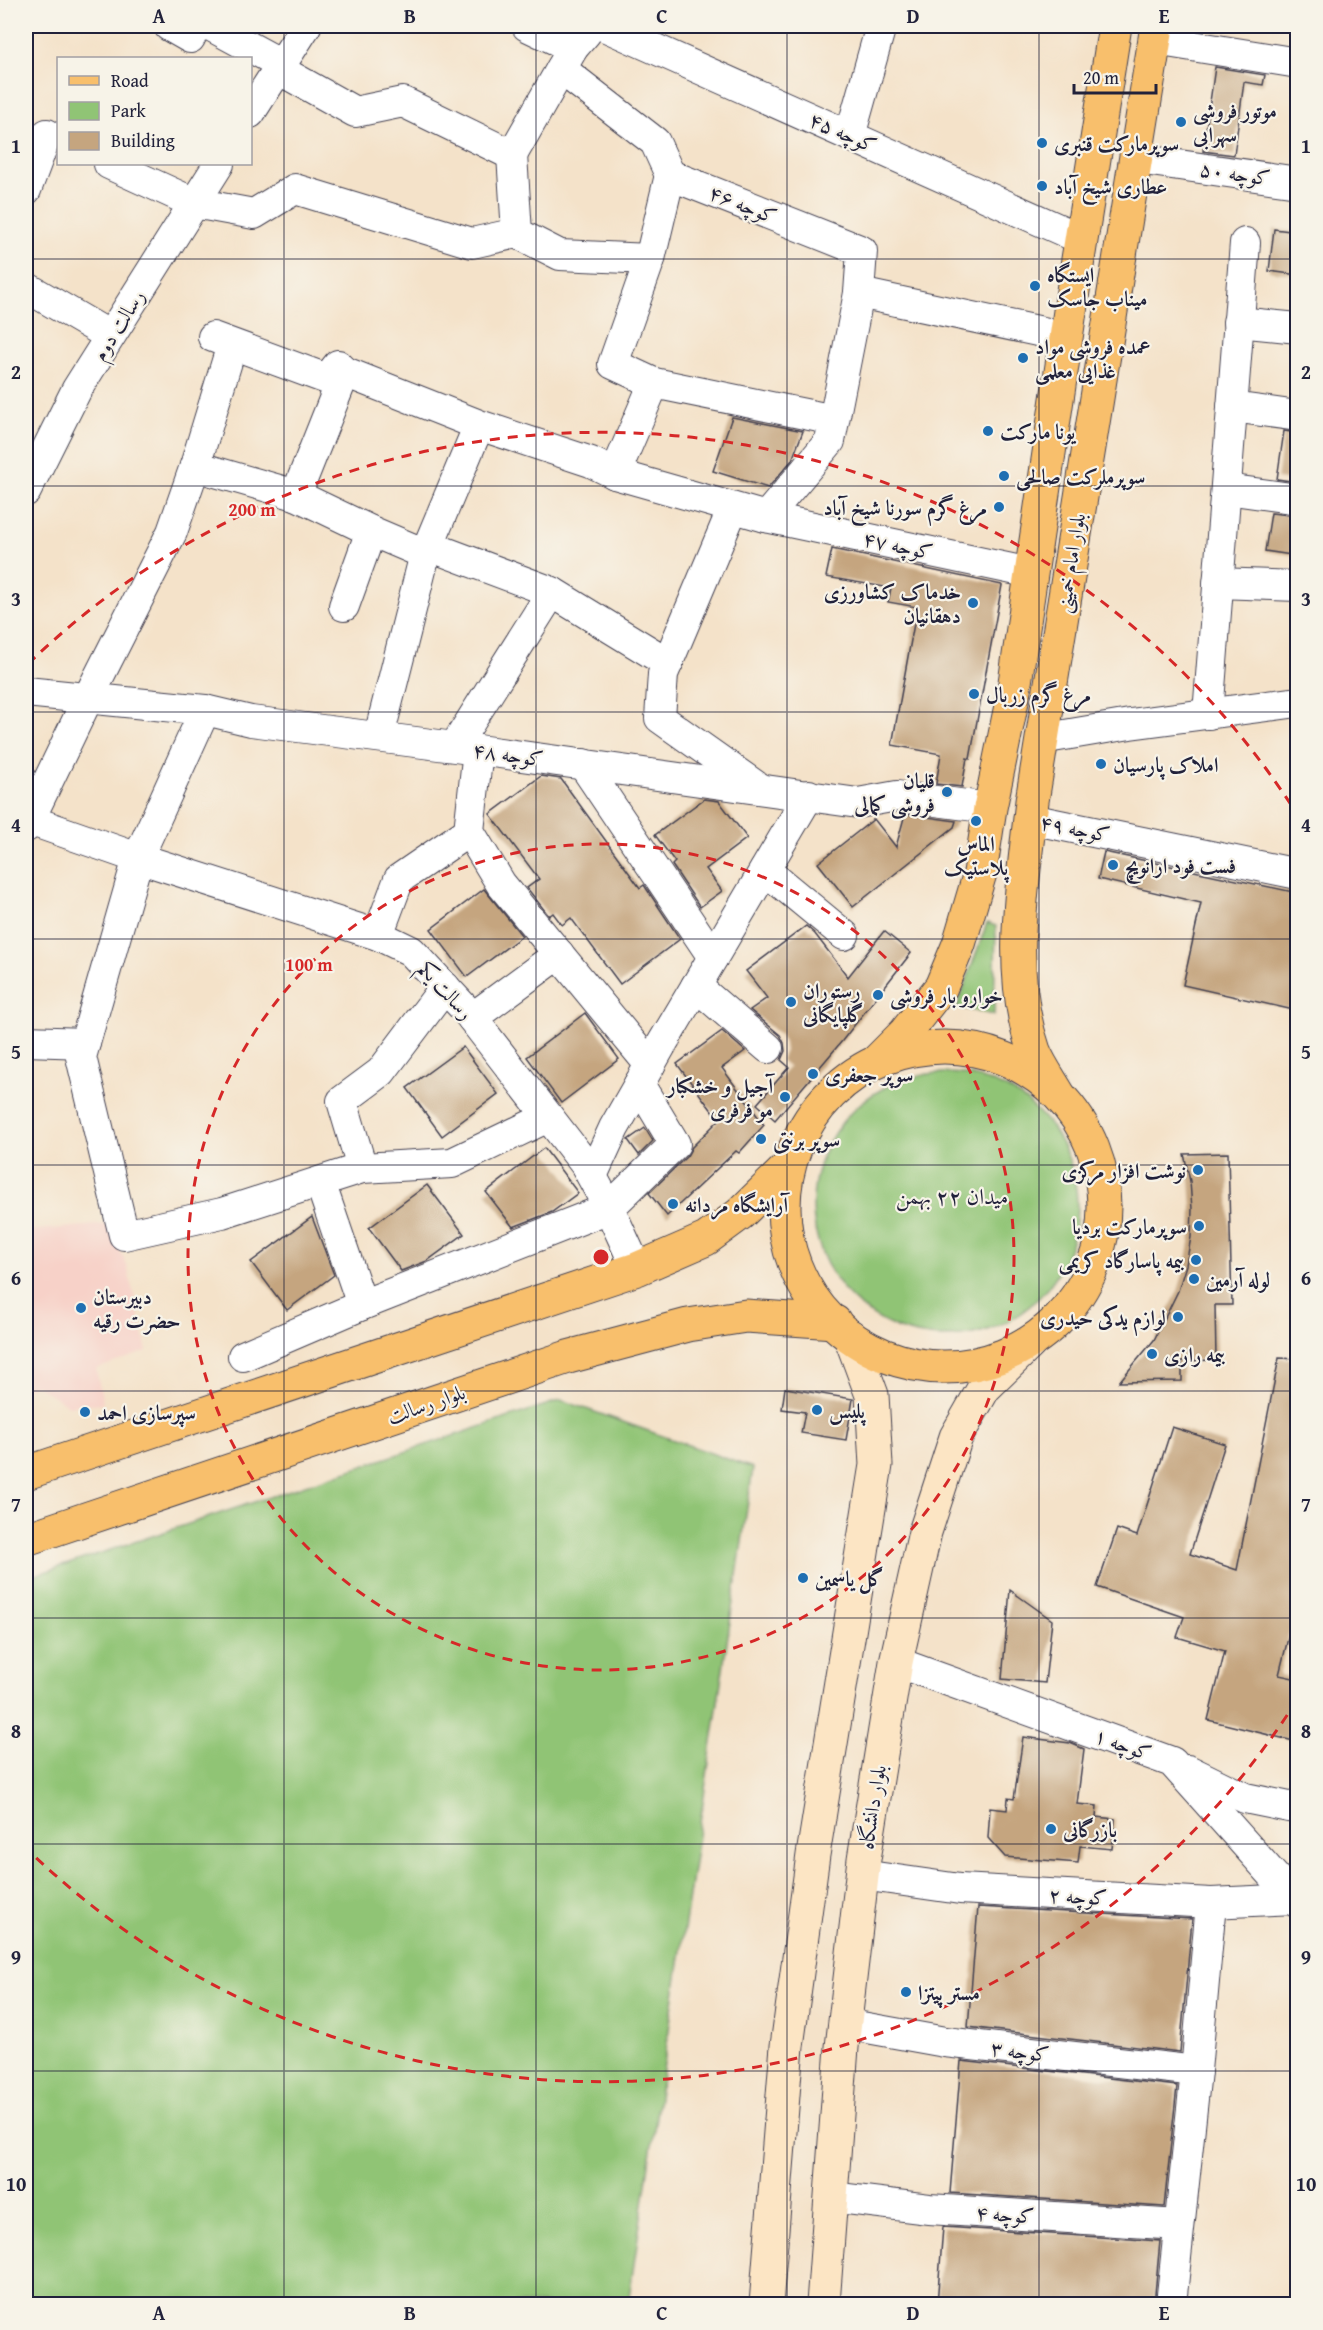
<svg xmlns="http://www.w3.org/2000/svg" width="1323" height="2330" font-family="'Gentium Book Plus',Amiri,serif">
<rect width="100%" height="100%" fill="#f7f3e8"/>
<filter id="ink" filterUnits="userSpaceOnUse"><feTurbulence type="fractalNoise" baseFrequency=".0167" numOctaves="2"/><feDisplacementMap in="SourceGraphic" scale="12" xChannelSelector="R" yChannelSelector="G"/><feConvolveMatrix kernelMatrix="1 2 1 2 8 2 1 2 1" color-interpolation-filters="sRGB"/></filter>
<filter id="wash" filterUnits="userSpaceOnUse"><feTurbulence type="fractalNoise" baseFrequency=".008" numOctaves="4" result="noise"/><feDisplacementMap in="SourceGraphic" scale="24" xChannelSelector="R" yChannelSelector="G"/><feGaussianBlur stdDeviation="1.35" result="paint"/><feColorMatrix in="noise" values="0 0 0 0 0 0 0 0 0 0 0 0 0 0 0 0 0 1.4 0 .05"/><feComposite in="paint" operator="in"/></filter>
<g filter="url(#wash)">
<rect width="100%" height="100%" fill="#f4e2c9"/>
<polygon fill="#f7d1c8" points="109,1224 127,1266 147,1351 96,1369 103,1403 69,1406 36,1385 26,1389 26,1231"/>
<g fill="#90c475" stroke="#597358" stroke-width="1.5">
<polygon points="987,923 996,926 994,1015 957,1007"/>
<circle cx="945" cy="1205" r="132"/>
<polygon points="561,1400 753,1468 628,2304 26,2304 26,1578"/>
</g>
<g id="blocks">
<g fill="#c5a57f">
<polygon points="1215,67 1265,75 1263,85 1244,82 1234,155 1203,151"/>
<polygon points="1274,229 1298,232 1298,275 1269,271"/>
<polygon points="732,417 803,431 792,460 768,488 713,471"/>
<polygon points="1284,431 1298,433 1298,482 1277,479"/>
<polygon points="1271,513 1298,516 1298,556 1265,551"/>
<polygon points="832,549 1002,585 970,759 967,758 962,787 936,784 941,754 892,745 917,607 888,602 891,588 826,577"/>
<polygon points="541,776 561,779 640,888 644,885 680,939 620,984 571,918 562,925 553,913 549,916 527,888 539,879 490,814"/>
<polygon points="704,799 719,801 747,838 706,869 722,891 700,907 672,865 675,862 655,835"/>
<polygon points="905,814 956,821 954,827 853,907 818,863 874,819 896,847"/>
<polygon points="1104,852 1298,893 1298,1011 1183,985 1201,903 1098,879"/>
<polygon points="484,889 522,936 467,977 431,929"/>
<polygon points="806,926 815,934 848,977 884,931 911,953 842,1041 775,1120 757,1104 789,1067 781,1060 785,1051 784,1043 780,1035 750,1010 767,998 746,971"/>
<polygon points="585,1013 619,1059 561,1103 527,1057"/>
<polygon points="722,1031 745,1051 722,1068 764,1125 739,1153 736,1151 667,1216 649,1193 687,1156 692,1147 719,1120 677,1064"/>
<polygon points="463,1047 498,1094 442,1136 407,1088"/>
<polygon points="645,1128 653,1141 639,1155 628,1140"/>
<polygon points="544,1148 578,1193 552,1212 513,1227 486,1192"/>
<polygon points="1228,1153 1232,1305 1215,1305 1216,1360 1182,1361 1182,1381 1119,1382 1154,1340 1178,1291 1186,1265 1191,1237 1192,1209 1190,1181 1184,1154"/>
<polygon points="427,1185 464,1234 427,1261 401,1271 369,1228"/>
<polygon points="312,1217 334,1275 287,1310 251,1262"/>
<polygon points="1279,1358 1298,1359 1298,1619 1293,1618 1279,1675 1298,1679 1298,1742 1208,1720 1225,1651 1177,1637 1184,1617 1097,1587 1117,1529 1137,1536 1172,1427 1225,1444 1190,1554 1237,1570"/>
<polygon points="785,1388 853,1399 846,1440 801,1433 805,1412 782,1409"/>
<polygon points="1010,1590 1052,1620 1045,1683 1002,1679"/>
<polygon points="1023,1737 1070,1743 1084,1749 1077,1804 1097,1806 1096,1817 1115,1819 1112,1849 1080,1846 1078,1863 1005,1857 988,1838 990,1808 1007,1810 1008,1798 1014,1799"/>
<polygon points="978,1907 1192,1919 1180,2052 968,2027"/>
<polygon points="961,2061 1177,2086 1164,2207 950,2193"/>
<polygon points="943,2227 1160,2241 1154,2304 937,2304"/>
</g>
</g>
</g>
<g filter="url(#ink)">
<use href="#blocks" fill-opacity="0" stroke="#423f50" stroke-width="1.5"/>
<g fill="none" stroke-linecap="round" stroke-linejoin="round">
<g stroke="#423f50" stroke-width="32">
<g id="street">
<polyline points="169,26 190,38 196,26"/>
<polyline points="211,26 281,64"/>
<polyline points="527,26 573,48 586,33"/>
<polyline points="604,26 1081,239"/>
<polyline points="1155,40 1298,63"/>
<polyline points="278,69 355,112 403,102 512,155 573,48"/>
<polyline points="561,69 655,142 670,175"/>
<polyline points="250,113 306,26"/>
<polyline points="850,136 881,26"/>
<polyline points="512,155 517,233 560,255 650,259 670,175 862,251 859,293 1066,337"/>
<polyline points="1137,159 1298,182"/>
<polyline points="109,164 194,203 254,214 295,189 472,243 517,233"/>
<polyline points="26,190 47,134"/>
<polyline points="650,259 613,364 654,383"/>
<polyline points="26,287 110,336"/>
<polyline points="1238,322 1298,328"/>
<polyline points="213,337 327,379 338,365 345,372"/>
<polyline points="1232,407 1298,416"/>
<polyline points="834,420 654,383 615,474 766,517 830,441 859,293"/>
<polyline points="479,425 425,554 371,531 296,495 345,372 479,425 591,462 615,474"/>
<polyline points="195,466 232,345"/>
<polyline points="1226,489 1298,499"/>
<polyline points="26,491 77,389 219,164"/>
<polyline points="733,508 663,674 660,718 756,786"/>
<polyline points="766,517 1031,573"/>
<polyline points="429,546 552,592"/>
<polyline points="1218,583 1298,586"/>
<polyline points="344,606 371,531"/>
<polyline points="26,692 205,710 251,721 478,750 858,803 897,796 990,808"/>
<polyline points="205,710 138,858 81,1057 124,1235 222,1213 362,1168 452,1163 548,1117"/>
<polyline points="1208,714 1245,243"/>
<polyline points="379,736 425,554"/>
<polyline points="1041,739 1130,724 1298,702"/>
<polyline points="455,746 552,592 668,663"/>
<polyline points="478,750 469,831 501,884 650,1065"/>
<polyline points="583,764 713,957"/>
<polyline points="1030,819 1298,874"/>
<polyline points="29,820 138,858 378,935 411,951 465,1009 585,1164 609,1208 637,1269"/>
<polyline points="26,827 88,698 172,532 195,466 296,495"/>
<polyline points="765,870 844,935"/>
<polyline points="378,935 399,879 469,831"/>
<polyline points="696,986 768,1048"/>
<polyline points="472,1018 559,954"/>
<polyline points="26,1041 85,1043"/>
<polyline points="362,1168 342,1101 381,1072 445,987"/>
<polyline points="592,1176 614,1128 663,1042 809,795"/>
<polyline points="320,1182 362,1305 609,1208 675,1144 639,1084"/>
<polyline points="243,1356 362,1305"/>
<polyline points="896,1662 1172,1762 1298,1903"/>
<polyline points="1188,1770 1245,1798 1294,1808 1298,1807"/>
<polyline points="862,1875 960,1889 1211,1903 1295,1899"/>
<polyline points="845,2024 945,2042 1196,2071"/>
<polyline points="831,2197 929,2209 1179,2225"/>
<polyline points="1171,2304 1196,2071 1211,1903"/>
</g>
</g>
<g stroke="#423f50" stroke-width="35">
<g id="secondary">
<polyline points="766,2304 787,2046 813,1855 876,1465 872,1395 850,1336"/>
<polyline points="823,2304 842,2047 864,1859 896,1662 925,1532 956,1437 984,1388 1030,1343"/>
</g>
</g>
<g stroke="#423f50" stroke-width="35">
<g id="primary">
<circle cx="944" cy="1207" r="160"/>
<polyline points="878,1060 905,1033 941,987 959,944 980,873 990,808 1013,696 1073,291 1115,26"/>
<path d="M1059 1095C1051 1081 1040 1066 1034 1051 1006 971 1023 882 1032 801L1157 26"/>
<polyline points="26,1473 637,1269 706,1239 740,1214 788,1167"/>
<polyline points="26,1539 568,1357 688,1325 746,1316 835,1322"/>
</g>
</g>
<use href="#street" stroke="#fff" stroke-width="30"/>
<use href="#secondary" stroke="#fce5c4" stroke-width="33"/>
<use href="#primary" stroke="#f8bf6c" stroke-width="33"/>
</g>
</g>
<path fill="none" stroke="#22223b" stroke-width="1.5" stroke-opacity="0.55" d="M284 26V2304M536 26V2304M787 26V2304M1039 26V2304M26 259H1298M26 486H1298M26 712H1298M26 939H1298M26 1165H1298M26 1391H1298M26 1618H1298M26 1844H1298M26 2071H1298"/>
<g fill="none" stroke="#d62828" stroke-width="3" stroke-dasharray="10 8">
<circle cx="601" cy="1257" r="413"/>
<path d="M1297 1700A825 825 0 0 1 28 1850M28 664A825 825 0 0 1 1297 814"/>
</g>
<g fill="#1f6fb2" stroke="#f7f3e8" stroke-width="2">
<circle cx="1181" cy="122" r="6"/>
<circle cx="1042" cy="143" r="6"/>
<circle cx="1042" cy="186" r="6"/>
<circle cx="1035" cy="286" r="6"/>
<circle cx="1023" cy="358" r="6"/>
<circle cx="988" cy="431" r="6"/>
<circle cx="1004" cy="476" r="6"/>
<circle cx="999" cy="507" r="6"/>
<circle cx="973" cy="603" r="6"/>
<circle cx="974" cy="694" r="6"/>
<circle cx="1101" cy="764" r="6"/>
<circle cx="947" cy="792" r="6"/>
<circle cx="976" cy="821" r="6"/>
<circle cx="1113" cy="865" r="6"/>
<circle cx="878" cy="995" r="6"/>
<circle cx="791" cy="1002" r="6"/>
<circle cx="813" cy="1074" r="6"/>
<circle cx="785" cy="1097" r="6"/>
<circle cx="761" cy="1139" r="6"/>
<circle cx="1198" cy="1170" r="6"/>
<circle cx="673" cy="1204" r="6"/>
<circle cx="1199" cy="1226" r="6"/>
<circle cx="1196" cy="1260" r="6"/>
<circle cx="1194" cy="1279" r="6"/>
<circle cx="81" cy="1308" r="6"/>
<circle cx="1178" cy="1317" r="6"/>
<circle cx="1152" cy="1354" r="6"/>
<circle cx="817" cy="1410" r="6"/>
<circle cx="85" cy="1412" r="6"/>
<circle cx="803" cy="1578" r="6"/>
<circle cx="1051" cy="1829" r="6"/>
<circle cx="906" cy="1992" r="6"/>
</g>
<g text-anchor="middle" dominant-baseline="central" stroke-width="4.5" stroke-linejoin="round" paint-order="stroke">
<g font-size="21" font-weight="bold" fill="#22223b" stroke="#f7f3e8" text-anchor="start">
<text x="1193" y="110">موتور فروشی<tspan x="1193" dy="24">سهرابی</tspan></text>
<text x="1054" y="143">سوپرمارکت قنبری</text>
<text x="1054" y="186">عطاری شیخ آباد</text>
<text x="1047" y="274">ایستگاه<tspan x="1047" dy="24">میناب جاسک</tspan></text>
<text x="1035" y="346">عمده فروشی مواد<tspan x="1035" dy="24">غذایی معلمی</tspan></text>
<text x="1000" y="431">یونا مارکت</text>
<text x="1016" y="476">سوپرملرکت صالحی</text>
<text x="987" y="507" text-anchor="end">مرغ گرم سورنا شیخ آباد</text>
<text x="961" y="591" text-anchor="end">خدماک کشاورزی<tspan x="961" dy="24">دهقانیان</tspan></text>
<text x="986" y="694">مرغ گرم زربال</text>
<text x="1113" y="764">املاک پارسیان</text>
<text x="935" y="780" text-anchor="end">قلیان<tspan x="935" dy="24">فروشی کمالی</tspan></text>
<text x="976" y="843" text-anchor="middle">الماس<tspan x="976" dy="24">پلاستیک</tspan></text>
<text x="1125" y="865">فست فود ارانویچ</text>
<text x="803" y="990">رستوران<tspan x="803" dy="24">گلپایگانی</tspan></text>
<text x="890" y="995">خوارو بار فروشی</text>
<text x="825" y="1074">سوپر جعفری</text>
<text x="773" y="1085" text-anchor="end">آجیل و خشکبار<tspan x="773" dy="24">مو فرفری</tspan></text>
<text x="773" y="1139">سوپر برنتی</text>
<text x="1186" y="1170" text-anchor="end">نوشت افزار مرکزی</text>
<text x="685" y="1204">آرایشگاه مردانه</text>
<text x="1187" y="1226" text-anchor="end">سوپرمارکت بردیا</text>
<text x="1184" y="1260" text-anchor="end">بیمه پاسارگاد کریمی</text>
<text x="1206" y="1279">لوله آرمین</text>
<text x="93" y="1296">دبیرستان<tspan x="93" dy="24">حضرت رقیه</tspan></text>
<text x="1166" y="1317" text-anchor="end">لوازم یدکی حیدری</text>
<text x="1164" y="1354">بیمه رازی</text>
<text x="829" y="1410">پلیس</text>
<text x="97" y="1412">سپرسازی احمد</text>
<text x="815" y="1578">گل یاسمین</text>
<text x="1063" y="1829">بازرگانی</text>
<text x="918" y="1992">مستر پیتزا</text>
</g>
<g font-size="21" fill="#22223b" stroke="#f7f3e8">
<text transform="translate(843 132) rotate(24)">کوچه ۴۵</text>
<text transform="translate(1235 173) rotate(8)">کوچه ۵۰</text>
<text transform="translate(743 204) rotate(22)">کوچه ۴۶</text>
<text transform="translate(118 325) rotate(-58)">رسالت دوم</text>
<text transform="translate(898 545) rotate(12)">کوچه ۴۷</text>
<text transform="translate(1070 563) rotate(-81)">بلوار امام خمینی</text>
<text transform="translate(508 754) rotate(8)">کوچه ۴۸</text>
<text transform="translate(1075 828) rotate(11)">کوچه ۴۹</text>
<text transform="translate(446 990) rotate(48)">رسالت یکم</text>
<text transform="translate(426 1404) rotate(-19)">بلوار رسالت</text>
<text transform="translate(1123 1744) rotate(20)">کوچه ۱</text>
<text transform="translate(872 1807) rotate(-81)">بلوار دانشگاه</text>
<text transform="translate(1078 1896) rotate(3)">کوچه ۲</text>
<text transform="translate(1020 2051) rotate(7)">کوچه ۳</text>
<text transform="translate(1005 2214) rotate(4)">کوچه ۴</text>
</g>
<g font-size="22" fill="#22223b" stroke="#f7f3e8">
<text x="952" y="1196">میدان ۲۲ بهمن</text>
</g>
</g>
<circle cx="601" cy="1257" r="9" fill="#d62828" stroke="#f7f3e8" stroke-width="3"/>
<g font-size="18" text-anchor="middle" font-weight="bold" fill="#d62828" stroke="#f7f3e8" stroke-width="4.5" stroke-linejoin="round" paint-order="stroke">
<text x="252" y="516">200 m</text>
<text x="309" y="971">100 m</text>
</g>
<rect width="1323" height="2330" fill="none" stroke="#f7f3e8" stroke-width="66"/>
<rect x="57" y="57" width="195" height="108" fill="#f7f3e8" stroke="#a29fa3" stroke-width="1.5"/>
<rect x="69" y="76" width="30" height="9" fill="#f8bf6c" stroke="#a29fa3" stroke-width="1.5"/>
<text x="111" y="87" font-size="18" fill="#22223b">Road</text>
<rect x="69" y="102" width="30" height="18" fill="#90c475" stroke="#a29fa3" stroke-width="1.5"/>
<text x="111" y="117" font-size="18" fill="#22223b">Park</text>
<rect x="69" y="132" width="30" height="18" fill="#c5a57f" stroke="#a29fa3" stroke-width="1.5"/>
<text x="111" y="147" font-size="18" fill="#22223b">Building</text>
<path d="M1074 84v9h82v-9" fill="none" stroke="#22223b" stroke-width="3"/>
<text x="1083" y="84" font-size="18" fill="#22223b" stroke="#f7f3e8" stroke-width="4.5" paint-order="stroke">20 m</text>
<rect x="33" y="33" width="1257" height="2264" fill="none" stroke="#22223b" stroke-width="2"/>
<g font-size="20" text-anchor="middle" font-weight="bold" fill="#22223b">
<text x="159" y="23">A</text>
<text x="410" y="23">B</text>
<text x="662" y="23">C</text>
<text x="913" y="23">D</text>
<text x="1164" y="23">E</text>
<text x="16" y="153">1</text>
<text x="1306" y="153">1</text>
<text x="16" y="379">2</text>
<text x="1306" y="379">2</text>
<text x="16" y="606">3</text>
<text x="1306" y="606">3</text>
<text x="16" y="832">4</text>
<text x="1306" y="832">4</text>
<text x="16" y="1059">5</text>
<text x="1306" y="1059">5</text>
<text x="16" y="1285">6</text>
<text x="1306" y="1285">6</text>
<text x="16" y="1511">7</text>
<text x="1306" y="1511">7</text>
<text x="16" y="1738">8</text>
<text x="1306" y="1738">8</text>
<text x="16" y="1964">9</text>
<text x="1306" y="1964">9</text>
<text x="16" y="2191">10</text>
<text x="1306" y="2191">10</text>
<text x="159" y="2320">A</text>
<text x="410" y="2320">B</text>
<text x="662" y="2320">C</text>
<text x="913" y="2320">D</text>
<text x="1164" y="2320">E</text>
</g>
</svg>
